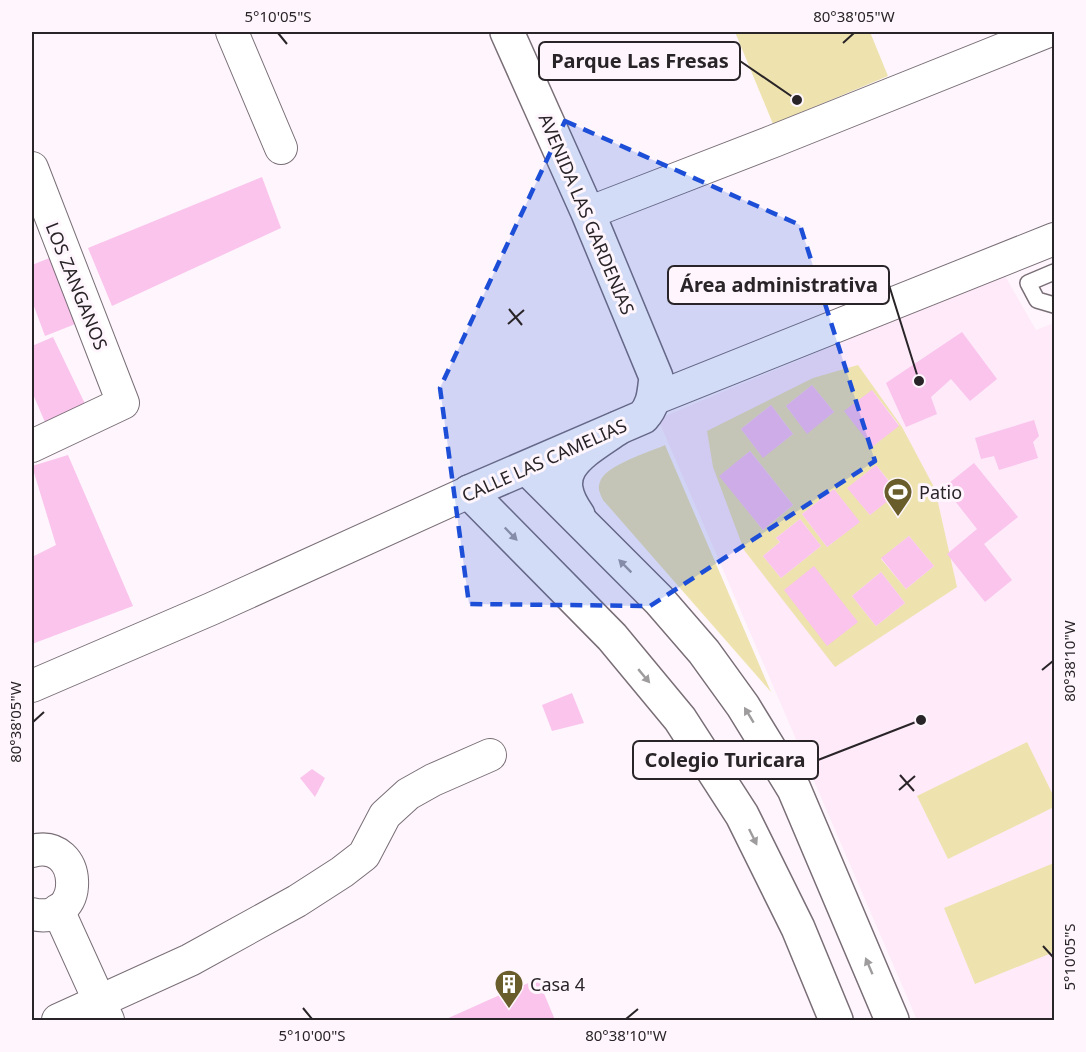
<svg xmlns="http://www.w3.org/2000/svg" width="1086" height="1052" font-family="'Noto Sans',sans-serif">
<rect width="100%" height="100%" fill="#fef6fc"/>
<polygon fill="#feeaf9" points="1004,274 1036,330 1054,323 1054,1020 917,1020 658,419"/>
<g fill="#eee3af" fill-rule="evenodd">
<polygon points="735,32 870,32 888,76 773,124"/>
<path d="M858 365 902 427 935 489 957 587 835 667 744 550 713 467 707 431 813 378ZM812 385 834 412 807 433 786 406ZM872 390 899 425 872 447ZM771 405 793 434 763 457 741 429ZM750 451 793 505 763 530 720 476ZM876 465 898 492 870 515 848 488ZM834 489 859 522 827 547 802 514ZM800 519 821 546 781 578 763 556 780 542 776 538ZM909 536 934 566 906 589 881 559ZM881 572 905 603 876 626 852 596Z"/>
<path d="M665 445 771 692 603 500C600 494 597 488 600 482 605 465 650 452 665 445Z"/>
<polygon points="1027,742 1054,797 1054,807 948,859 917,796"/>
<polygon points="1054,863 1054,952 975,984 944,908"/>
</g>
<g fill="#fac4ed">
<polygon points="262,177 281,228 112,306 88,248"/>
<polygon points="57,255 83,321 45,336 32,301 32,265"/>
<polygon points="962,332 997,379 970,401 951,379 931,397 937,414 906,427 886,383"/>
<polygon points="53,337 88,410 48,429 32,392 32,346"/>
<polygon points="812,385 834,412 807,434 786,406"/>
<polygon points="872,390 899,426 872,447 844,411"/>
<polygon points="771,405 793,434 763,458 741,429"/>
<polygon points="1034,420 1039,436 1033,442 1038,458 999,470 994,456 981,459 975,438"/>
<polygon points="750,451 793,505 763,530 719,476"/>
<polygon points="68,455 133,606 32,644 32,557 56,545 32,466"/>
<polygon points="974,463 1018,517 984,544 1012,580 985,602 947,554 977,529 944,487"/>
<polygon points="876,465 898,493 870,515 847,488"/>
<polygon points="834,489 860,522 827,547 802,514"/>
<polygon points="800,519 821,546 781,578 763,556 780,542 776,538"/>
<polygon points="909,536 934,566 906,589 881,558"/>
<polygon points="814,566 858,622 827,646 784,590"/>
<polygon points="881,572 905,603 876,626 852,596"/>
<polygon points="572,693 584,723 552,731 542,705"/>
<polygon points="312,769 325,778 315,797 300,778"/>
<polygon points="538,979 555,1020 444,1020 493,998"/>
</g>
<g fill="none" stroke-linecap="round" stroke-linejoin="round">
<g stroke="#796e76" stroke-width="18">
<polyline id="service" points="1054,272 1028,283 1037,300 1054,305"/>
</g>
<g stroke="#796e76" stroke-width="34">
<g id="minor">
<polyline points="232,32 281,148"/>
<polyline points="32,168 123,403 32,446"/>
<polyline points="588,213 774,141 1046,32"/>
<polyline points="654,399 1054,239"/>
<polyline points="32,686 211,609 469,492"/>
<path d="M32 851C84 837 87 927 32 914"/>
<polyline points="58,910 108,1020"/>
<polyline points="58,1020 190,960 297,901 342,872 364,855 385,815 408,794 433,780 490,755"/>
</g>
</g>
<g stroke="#796e76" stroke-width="36">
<path id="secondary" d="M469 492 643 417C654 405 654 393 656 377L588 213 507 32"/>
</g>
<g stroke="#796e76" stroke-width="36">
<g id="primary">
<polyline points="527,468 659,600 704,652 743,706 794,789 892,1020"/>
<polyline points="469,492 612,637 680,719 742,815 798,928 836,1020"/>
<path d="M578 515C545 469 584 452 618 428"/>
</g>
</g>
<use href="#service" stroke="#fff" stroke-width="15"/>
<use href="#minor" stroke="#fff" stroke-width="32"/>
<use href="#secondary" stroke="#fff" stroke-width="33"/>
<use href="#primary" stroke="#fff" stroke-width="33"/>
</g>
<defs><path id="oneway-solid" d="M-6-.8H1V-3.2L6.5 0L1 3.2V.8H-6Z" transform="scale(1.5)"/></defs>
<g fill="#9f9c9e">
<use href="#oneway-solid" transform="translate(511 534) rotate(46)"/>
<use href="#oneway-solid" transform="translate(625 566) rotate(-135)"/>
<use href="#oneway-solid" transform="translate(644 676) rotate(50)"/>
<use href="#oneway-solid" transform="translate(749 715) rotate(-121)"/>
<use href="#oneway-solid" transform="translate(753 837) rotate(64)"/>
<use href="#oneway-solid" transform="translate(869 966) rotate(-113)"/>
</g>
<path fill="#1d4ed8" fill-opacity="0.2" stroke="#1d4ed8" stroke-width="4.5" stroke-dasharray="12 8" stroke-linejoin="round" d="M565 121 800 225 875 461 650 606 469 604 440 388Z"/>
<path fill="none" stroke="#292427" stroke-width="2" d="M278 33 287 44M843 43 854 33M509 309 522 325M508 324 524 310M1042 670 1053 661M33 722 44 712M900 775 914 791M899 790 915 776M1043 946 1053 957M303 1008 312 1019M626 1019 638 1009"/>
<defs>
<g id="stadium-pin" transform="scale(1.5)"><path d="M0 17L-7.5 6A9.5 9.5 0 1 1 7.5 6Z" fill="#695e2b" stroke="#fef6fc"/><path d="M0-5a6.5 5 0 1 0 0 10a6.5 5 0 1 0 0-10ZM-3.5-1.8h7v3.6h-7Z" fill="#fff"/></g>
<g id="building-pin" transform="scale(1.5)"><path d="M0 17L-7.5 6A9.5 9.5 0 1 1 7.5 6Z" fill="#695e2b" stroke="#fef6fc"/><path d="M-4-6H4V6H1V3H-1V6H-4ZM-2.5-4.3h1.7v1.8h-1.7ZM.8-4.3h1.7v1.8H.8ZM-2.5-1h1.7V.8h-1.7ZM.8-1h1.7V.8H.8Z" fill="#fff"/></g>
</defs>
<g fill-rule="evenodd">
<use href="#stadium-pin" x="898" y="492"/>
<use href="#building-pin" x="509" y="984"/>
</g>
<g text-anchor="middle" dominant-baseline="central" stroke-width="6" stroke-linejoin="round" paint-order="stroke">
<g font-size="18" fill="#292427" stroke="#fef6fc">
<text transform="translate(587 214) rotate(67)">AVENIDA LAS GARDENIAS</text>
<text transform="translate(77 286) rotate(68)">LOS ZANGANOS</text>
<text transform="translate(544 460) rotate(-24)">CALLE LAS CAMELIAS</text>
</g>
<g font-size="18" fill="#292427" stroke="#fef6fc" text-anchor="start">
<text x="919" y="492">Patio</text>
<text x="530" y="984">Casa 4</text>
</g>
</g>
<path fill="none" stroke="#292427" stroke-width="2" d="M797 100L740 61M919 381L889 285M921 720L818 760"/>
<g fill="#292427" stroke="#fef6fc" stroke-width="2">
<circle cx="797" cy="100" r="6"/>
<circle cx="919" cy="381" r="6"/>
<circle cx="921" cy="720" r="6"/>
</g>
<g fill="#fef6fc" stroke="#292427" stroke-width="2">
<rect x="539" y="42" width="201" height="38" rx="6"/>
<rect x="668" y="266" width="221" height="38" rx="6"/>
<rect x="633" y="741" width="185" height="38" rx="6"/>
</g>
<g font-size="20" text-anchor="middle" font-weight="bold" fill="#292427">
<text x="640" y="68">Parque Las Fresas</text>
<text x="779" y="292">Área administrativa</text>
<text x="725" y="767">Colegio Turicara</text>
</g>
<rect width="1086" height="1052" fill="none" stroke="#fef6fc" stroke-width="66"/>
<rect x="33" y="33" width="1020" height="986" fill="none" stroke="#292427" stroke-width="2"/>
<g font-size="15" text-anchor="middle" fill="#292427">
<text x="278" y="22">5°10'05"S</text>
<text x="854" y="22">80°38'05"W</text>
<text transform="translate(1070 661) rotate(-90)" y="5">80°38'10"W</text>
<text transform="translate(16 722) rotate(-90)" y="5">80°38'05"W</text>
<text transform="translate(1070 957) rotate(-90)" y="5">5°10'05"S</text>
<text x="312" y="1041">5°10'00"S</text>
<text x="626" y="1041">80°38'10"W</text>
</g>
</svg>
